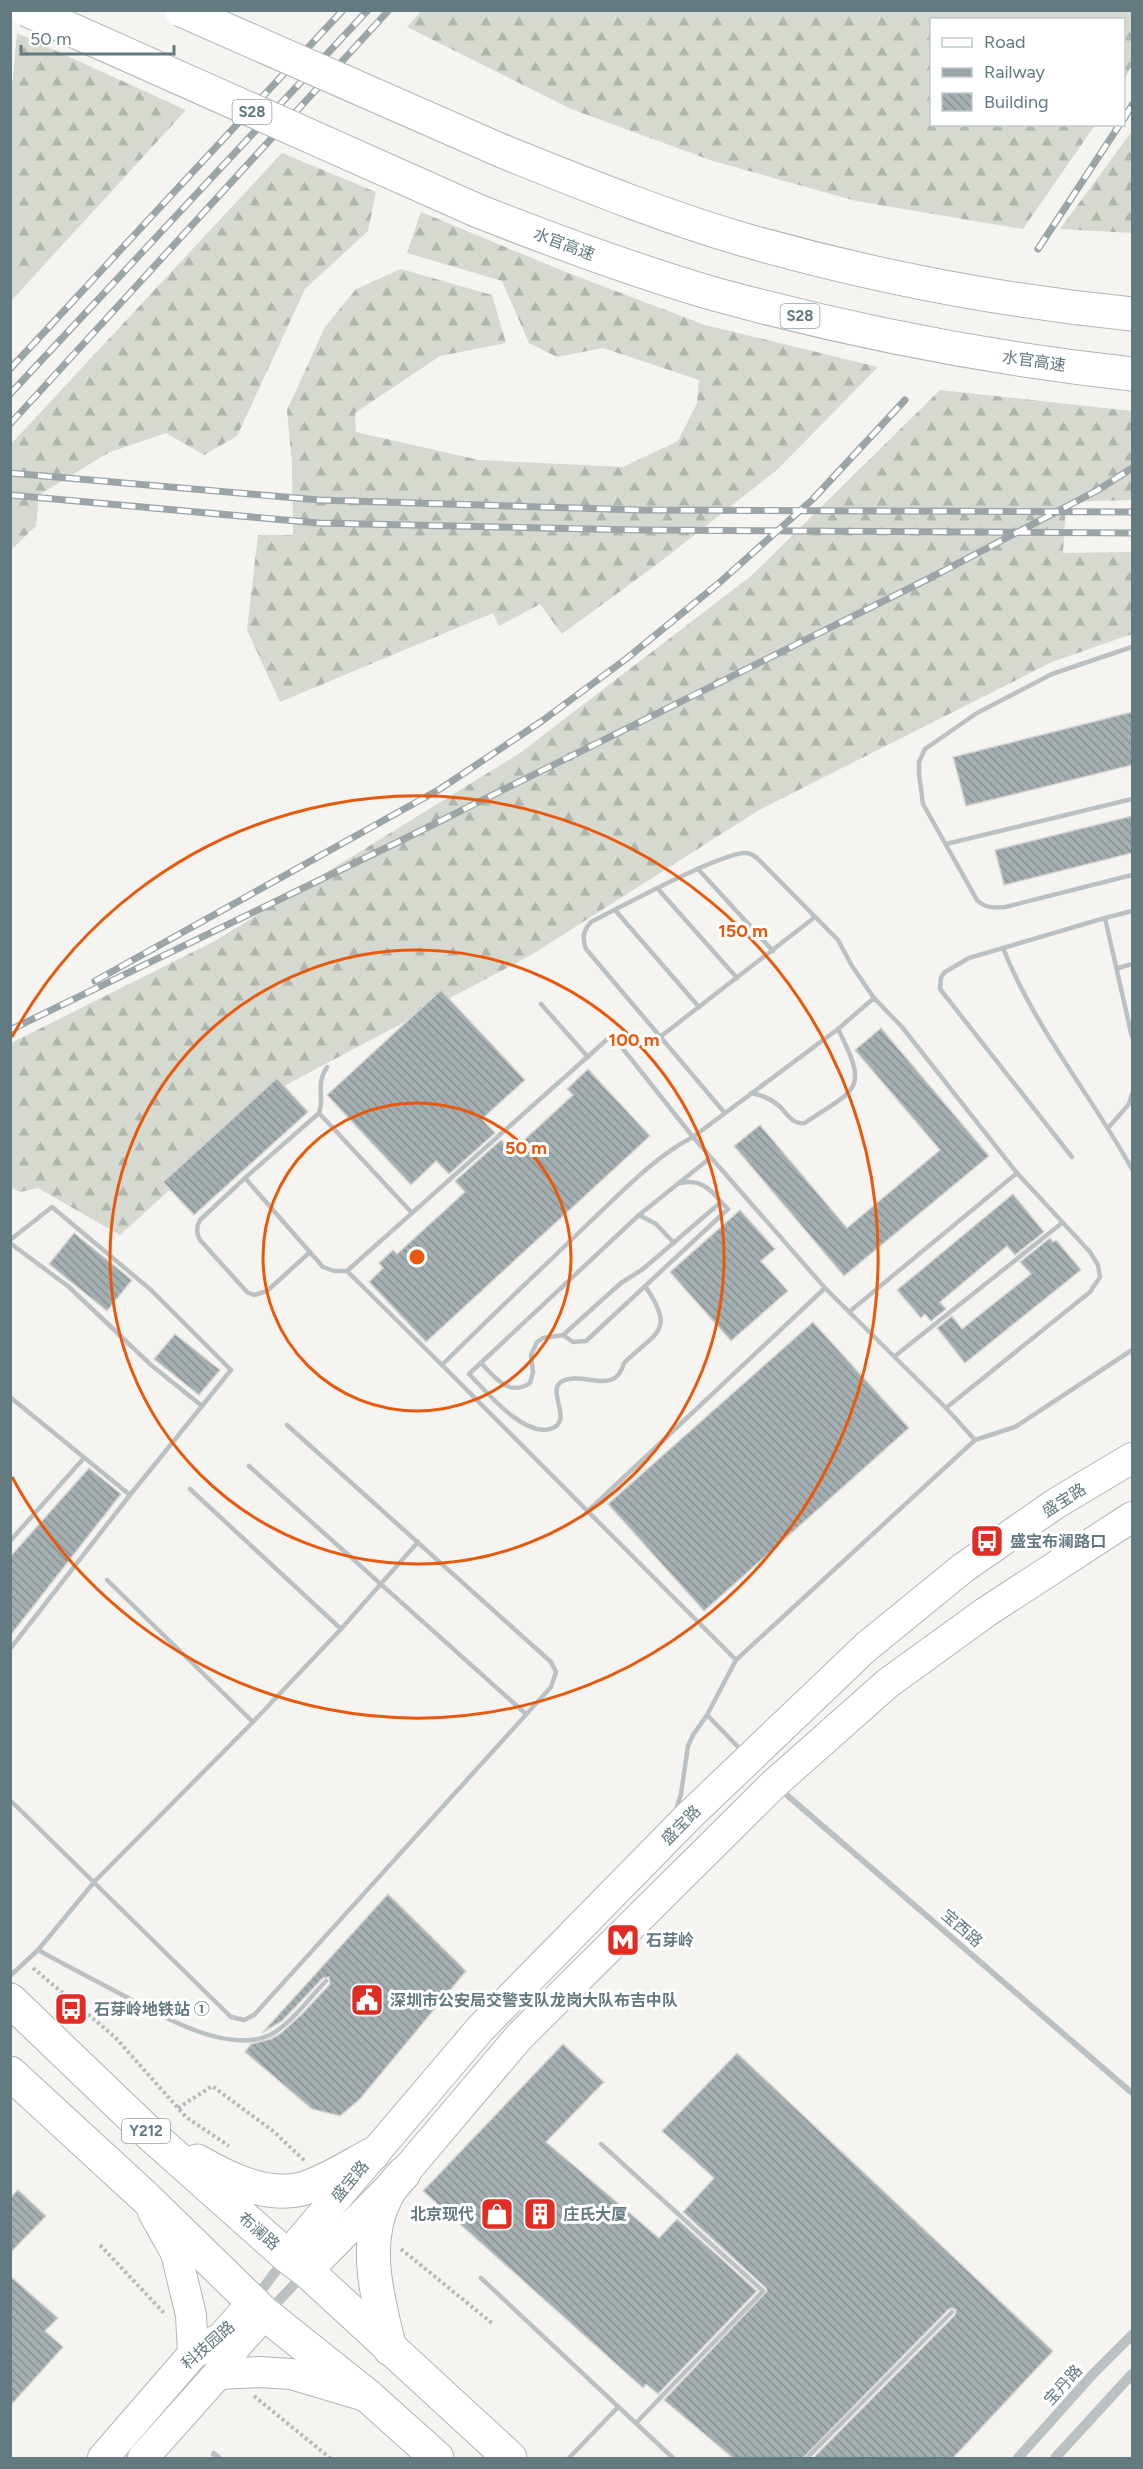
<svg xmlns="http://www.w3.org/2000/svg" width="1143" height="2469" font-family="Figtree,'Noto Sans SC',sans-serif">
<defs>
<pattern id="forest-firs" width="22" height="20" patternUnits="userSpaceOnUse" patternTransform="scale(1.5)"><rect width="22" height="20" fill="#d5d9d0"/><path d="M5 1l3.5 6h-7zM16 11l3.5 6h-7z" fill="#b0b5ae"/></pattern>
<pattern id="building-back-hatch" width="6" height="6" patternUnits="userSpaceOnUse" patternTransform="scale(1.5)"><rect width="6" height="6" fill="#a4afb2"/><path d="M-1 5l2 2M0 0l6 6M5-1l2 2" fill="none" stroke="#899396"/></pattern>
</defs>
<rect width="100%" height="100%" fill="#f5f4f1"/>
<g fill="url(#forest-firs)">
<polygon points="422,10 1132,11 1132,65 1124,80 1124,20 932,20 932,124 1095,125 1023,229 856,201 713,161 571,109 407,27"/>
<polygon points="17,33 186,110 11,301 10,108"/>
<polygon points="1132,131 1132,233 1060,229"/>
<polygon points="282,153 376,192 368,231 305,289 237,436 204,455 166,433 108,453 39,495 36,526 11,550 11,444"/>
<polygon points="421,212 563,271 705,325 878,367 777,470 660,562 562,634 540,604 499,626 493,613 280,702 247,630 258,535 293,535 292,464 287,410 325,327 356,289 401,269 492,295 506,343 440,356 355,413 356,432 479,460 623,467 678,441 697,403 699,380 603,348 557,357 529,343 502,281 407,253"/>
<polygon points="940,390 1132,411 1132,500 1066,502 1063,553 1132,552 1132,634 1052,662 759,810 531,955 284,1086 120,1235 38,1188 20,1192 11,1188 11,1043 215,941 520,753 751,576"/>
</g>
<g fill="url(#building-back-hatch)" stroke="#d6d5d3" stroke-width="1.5">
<polygon points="1132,712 1132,765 966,806 953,757"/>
<polygon points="1132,816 1132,853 1004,885 995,850"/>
<polygon points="441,990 525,1080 482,1119 495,1133 449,1174 436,1161 411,1185 327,1095"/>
<polygon points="881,1028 989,1156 844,1276 734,1146 760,1125 847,1228 940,1150 855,1050"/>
<polygon points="588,1069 650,1136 426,1342 369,1282 383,1268 379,1263 393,1250 397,1254 465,1192 455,1181 501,1140 512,1151 573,1095 567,1089"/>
<polygon points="277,1078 308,1112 194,1215 163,1182"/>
<polygon points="1013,1194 1044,1232 1015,1255 1007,1246 940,1302 946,1309 931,1321 925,1314 921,1318 897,1290"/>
<polygon points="740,1210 775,1249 761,1261 788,1291 731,1341 670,1272"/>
<polygon points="74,1233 132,1280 107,1311 49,1264"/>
<polygon points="1050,1238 1053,1242 1056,1240 1081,1270 965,1363 937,1328 952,1316 962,1329 1031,1274 1020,1262"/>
<polygon points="813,1322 909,1428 704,1611 608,1504"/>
<polygon points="175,1334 220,1370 199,1395 154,1359"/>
<polygon points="89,1468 121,1494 10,1636 10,1557"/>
<polygon points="388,1894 466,1971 360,2099 340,2116 312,2109 245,2052 251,2044 271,2039 280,2034 303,2013 330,1984 329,1977 323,1978 282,2021 262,2033"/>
<polygon points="563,2044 604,2082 546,2142 659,2238 677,2219 757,2291 658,2394 646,2384 643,2388 423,2191"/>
<polygon points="737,2053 1053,2351 953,2458 813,2458 955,2315 956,2310 953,2308 949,2309 803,2458 733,2458 664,2400 767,2291 766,2288 683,2212 714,2178 662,2131"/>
<polygon points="18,2190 46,2216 10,2253 10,2198"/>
<polygon points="10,2276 58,2318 45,2331 63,2347 10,2406"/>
</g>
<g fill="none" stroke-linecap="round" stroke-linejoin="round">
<g stroke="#aeb6b8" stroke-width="32">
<g id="secondary">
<polyline points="153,2212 176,2253 191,2315 193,2354"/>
<polyline points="287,2256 480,2029 688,1817 866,1647 963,1568 1055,1504 1132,1458"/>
<polyline points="307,2271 404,2173 519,2037 774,1784 888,1683 986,1612 1132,1517"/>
<polyline points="218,2374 259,2372 291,2374 368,2397"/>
<polyline points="103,2458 193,2354 222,2337 253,2302"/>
<polyline points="143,2458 218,2374 236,2346 252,2328"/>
</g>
</g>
<g stroke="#adb4b6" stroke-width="35">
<g id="primary">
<polyline points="10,2000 151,2135 287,2256 307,2271 510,2458"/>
<polyline points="10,2073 147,2199 265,2314 369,2397 437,2458"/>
<path d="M197 2161C227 2178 266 2198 302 2189 326 2182 350 2166 373 2154"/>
<path d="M390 2349C378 2299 361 2243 387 2195 391 2187 398 2180 404 2173"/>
</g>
</g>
<g stroke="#afb4b6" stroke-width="35">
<g id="motorway">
<path d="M502 151C582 183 662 216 745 240 871 276 1002 301 1132 314"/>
<path d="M478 211C557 242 637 272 718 295 854 332 993 359 1132 374"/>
</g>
</g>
<g stroke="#b6babb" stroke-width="4" stroke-dasharray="3 3" stroke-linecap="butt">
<polyline points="33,1968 115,2037 186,2117 229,2146"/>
<polyline points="63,2016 76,2004"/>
<polyline points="178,2108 212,2086 273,2131 305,2161"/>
<polyline points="100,2245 165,2314"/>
<polyline points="401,2249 493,2324"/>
<polyline points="254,2396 330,2458"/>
</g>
<g stroke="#bbc1c3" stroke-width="4.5">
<path d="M1132 647 1052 674 977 713 925 749 919 762V774L923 804 977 900C985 908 993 908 1005 907L1132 875"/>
<polyline points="946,844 1132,799"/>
<polyline points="698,869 773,951"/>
<polyline points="658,889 737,978"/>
<polyline points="615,910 699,1007"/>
<polyline points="1105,918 1132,911"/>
<path d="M1003 948C1034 1027 1091 1095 1132 1169"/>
<polyline points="1118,968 1132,964"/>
<polyline points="541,1004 588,1057"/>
<polyline points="660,1037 815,917"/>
<path d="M327 1067C315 1085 325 1096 319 1113L245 1178 323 1267 334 1271H347"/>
<path d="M751 1093C761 1095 770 1098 778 1105 787 1112 791 1125 805 1123 856 1088 870 1092 838 1029"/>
<path d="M724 1112 586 949C582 938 583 931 591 922 617 909 725 850 747 853 752 854 756 857 759 860L838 940 852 966 874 998"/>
<polyline points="319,1113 412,1213"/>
<polyline points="1109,1127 1129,1104 1132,1094"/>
<polyline points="1072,1157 940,989 941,977 945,972 969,958 1105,918 1132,1037"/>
<path d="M245 1178 200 1220C196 1227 196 1233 200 1240L247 1292 254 1295 267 1291 310 1252"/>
<polyline points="639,1215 656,1224 674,1243"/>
<polyline points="10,1240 52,1207 151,1290 231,1370 202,1406"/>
<polyline points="10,1243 69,1287 151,1365 202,1406 130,1495"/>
<path d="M645 1286C676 1331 657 1331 624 1363 616 1394 589 1375 569 1379 538 1384 578 1421 550 1429 522 1436 486 1391 469 1374L639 1215 710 1158"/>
<polyline points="849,1312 1017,1173"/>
<polyline points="563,1335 573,1342 586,1341 728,1209 721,1202"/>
<polyline points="895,1356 1062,1223"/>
<path d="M481 1363C495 1378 509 1397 530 1383L533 1372 531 1355 537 1342 543 1338 563 1335 621 1283 643 1269 721 1202C710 1188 699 1179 681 1183"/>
<polyline points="442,1365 347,1271 612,1035 693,1137 838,1029 874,998 902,1027 1017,1173 1090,1252 1098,1265 1100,1277 1090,1292 946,1408"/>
<polyline points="10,1397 130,1495 10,1649"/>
<polyline points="249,1466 526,1714"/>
<polyline points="190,1489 341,1629"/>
<polyline points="587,1512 825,1288"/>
<polyline points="10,1541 84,1458"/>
<polyline points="107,1580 253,1722"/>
<path d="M736 1660 442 1365C491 1316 541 1269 591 1221 623 1191 654 1157 693 1137L825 1288 946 1408 975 1440"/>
<polyline points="743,1752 707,1715 736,1660 975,1440 1015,1427 1132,1350"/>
<polyline points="10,1800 231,2017 244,2020 254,2015 551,1687 556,1672 551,1662 287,1425"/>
<polyline points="676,1810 681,1794 688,1746 693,1735 707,1715"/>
<path d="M38 1950C63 1964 89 1977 115 1991 153 2011 225 2056 270 2035 290 2025 310 1997 326 1981"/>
<polyline points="10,1976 38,1950 95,1881 253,1722 341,1629 418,1542"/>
<polyline points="601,2144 763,2291 636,2423"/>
<polyline points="481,2278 673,2458"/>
<polyline points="569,2458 618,2407"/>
<polyline points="807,2458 952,2312"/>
</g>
<g stroke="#bbc1c3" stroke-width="6">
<polyline points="781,1790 1132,2093"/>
<polyline points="214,2454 219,2458"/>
</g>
<g stroke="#bbc1c3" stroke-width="10">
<polyline points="255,2299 285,2259"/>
<polyline points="268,2312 305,2273"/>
<polyline points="1018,2458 1093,2374 1132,2335"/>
<polyline points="1055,2458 1132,2374"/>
</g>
<use href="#secondary" stroke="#fff" stroke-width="30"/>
<use href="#primary" stroke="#fff" stroke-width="33"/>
<use href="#motorway" stroke="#fff" stroke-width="33"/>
<g stroke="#9ba5a8" stroke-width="7">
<g id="rail">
<polyline points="1124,119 1132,105"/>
<polyline points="1038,249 1120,124"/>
<polyline points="10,369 343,10"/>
<polyline points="10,394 368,10"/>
<polyline points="10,424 389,10"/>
<polyline points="10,473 319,500 639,510 1132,512"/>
<polyline points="10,495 318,523 638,530 1132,533"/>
<polyline points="95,981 440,789 542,721 626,659 719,583 813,499 905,400"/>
<polyline points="10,1030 396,843 930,578 1098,490 1132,468"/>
</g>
</g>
<use href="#rail" stroke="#fff" stroke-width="4.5" stroke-dasharray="14" stroke-linecap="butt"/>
<g stroke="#afb4b6" stroke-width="35" stroke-linecap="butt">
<g id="motorway-bridge">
<polyline points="27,10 478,211"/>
<polyline points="181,10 502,151"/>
</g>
</g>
<use href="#motorway-bridge" stroke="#fff" stroke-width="33"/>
</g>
<g fill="none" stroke="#e8590c" stroke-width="3">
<circle cx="417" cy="1257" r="154"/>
<circle cx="417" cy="1257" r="307"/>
<path d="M12 1037A461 461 0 1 1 12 1477"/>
</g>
<defs>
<g id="bus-square" transform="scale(1.725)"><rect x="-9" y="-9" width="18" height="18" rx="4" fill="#e12c24" stroke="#fff"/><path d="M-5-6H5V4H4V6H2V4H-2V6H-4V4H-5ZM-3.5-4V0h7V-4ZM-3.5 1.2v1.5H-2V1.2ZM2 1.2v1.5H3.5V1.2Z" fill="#fff"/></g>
<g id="metro-square" transform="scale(1.725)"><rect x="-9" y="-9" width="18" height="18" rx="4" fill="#e12c24" stroke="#fff"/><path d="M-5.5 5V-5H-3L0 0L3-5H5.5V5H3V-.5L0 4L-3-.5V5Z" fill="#fff"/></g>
<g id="civic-square" transform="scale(1.725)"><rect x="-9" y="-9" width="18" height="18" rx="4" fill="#e12c24" stroke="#fff"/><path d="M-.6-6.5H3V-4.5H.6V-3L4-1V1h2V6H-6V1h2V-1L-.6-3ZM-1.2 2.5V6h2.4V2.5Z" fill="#fff"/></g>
<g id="shop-square" transform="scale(1.725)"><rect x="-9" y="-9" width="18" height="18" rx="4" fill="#e12c24" stroke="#fff"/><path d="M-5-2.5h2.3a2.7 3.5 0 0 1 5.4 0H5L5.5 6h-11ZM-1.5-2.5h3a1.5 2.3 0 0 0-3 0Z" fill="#fff"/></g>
<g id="building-square" transform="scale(1.725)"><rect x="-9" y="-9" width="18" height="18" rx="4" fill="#e12c24" stroke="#fff"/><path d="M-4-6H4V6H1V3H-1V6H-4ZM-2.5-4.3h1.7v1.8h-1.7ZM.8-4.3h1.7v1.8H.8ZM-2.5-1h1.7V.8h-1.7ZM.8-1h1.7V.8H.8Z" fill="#fff"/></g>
</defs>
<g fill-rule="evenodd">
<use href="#bus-square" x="987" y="1541"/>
<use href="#metro-square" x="623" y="1940"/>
<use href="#civic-square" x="367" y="2000"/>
<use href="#bus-square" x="71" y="2009"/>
<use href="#shop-square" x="497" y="2214"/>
<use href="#building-square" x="540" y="2214"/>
</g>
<g text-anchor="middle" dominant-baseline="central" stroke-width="6" stroke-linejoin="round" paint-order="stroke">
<g fill="#fff" stroke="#92a2a7" stroke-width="1.5">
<rect x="232.5" y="100" width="39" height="24" rx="4.5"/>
<rect x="780.5" y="304" width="39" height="24" rx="4.5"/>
<rect x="122" y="2119" width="48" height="24" rx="4.5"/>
</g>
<g font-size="15" font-weight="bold" fill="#647a81">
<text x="252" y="112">S28</text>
<text x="800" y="316">S28</text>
<text x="146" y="2131">Y212</text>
</g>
<g font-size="16" fill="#647a81" stroke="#fff">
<text transform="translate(564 244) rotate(21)">水官高速</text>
<text transform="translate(1034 361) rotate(8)">水官高速</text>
<text transform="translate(1064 1500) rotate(-32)">盛宝路</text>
<text transform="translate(681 1825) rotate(-45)">盛宝路</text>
<text transform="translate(962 1928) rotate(41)">宝西路</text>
<text transform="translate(350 2181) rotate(-50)">盛宝路</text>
<text transform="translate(259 2231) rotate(41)">布澜路</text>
<text transform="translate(208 2345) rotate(-41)">科技园路</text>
<text transform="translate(1063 2385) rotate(-48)">宝丹路</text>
</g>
<g font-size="16" font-weight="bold" fill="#647a81" stroke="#fff" text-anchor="start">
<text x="1010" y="1541">盛宝布澜路口</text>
<text x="646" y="1940">石芽岭</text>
<text x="390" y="2000">深圳市公安局交警支队龙岗大队布吉中队</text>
<text x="94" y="2009">石芽岭地铁站 ①</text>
<text x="474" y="2214" text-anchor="end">北京现代</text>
<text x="563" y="2214">庄氏大厦</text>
</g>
</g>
<circle cx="417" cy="1257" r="9" fill="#e8590c" stroke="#fff" stroke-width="3"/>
<g font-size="18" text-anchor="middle" font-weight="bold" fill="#e8590c" stroke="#fff" stroke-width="6" stroke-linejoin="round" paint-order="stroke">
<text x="743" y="937">150 m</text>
<text x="634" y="1046">100 m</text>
<text x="526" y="1154">50 m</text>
</g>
<rect width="1143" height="2469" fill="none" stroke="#647a81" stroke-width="24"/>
<rect x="930" y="18" width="195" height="108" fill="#ffffff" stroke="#c1cacd" stroke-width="1.5"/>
<rect x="942" y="38" width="30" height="9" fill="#ffffff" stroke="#c1cacd" stroke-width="1.5"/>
<text x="984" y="48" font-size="18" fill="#647a81">Road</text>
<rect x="942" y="68" width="30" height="9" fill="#9ba5a8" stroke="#c1cacd" stroke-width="1.5"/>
<text x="984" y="78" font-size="18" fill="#647a81">Railway</text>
<rect x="942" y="93" width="30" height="18" fill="url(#building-back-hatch)" stroke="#c1cacd" stroke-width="1.5"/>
<text x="984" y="108" font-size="18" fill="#647a81">Building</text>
<path d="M21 45v9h153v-9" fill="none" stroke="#647a81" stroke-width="3"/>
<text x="30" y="45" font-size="18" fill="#647a81" stroke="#ffffff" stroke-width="4.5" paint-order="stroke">50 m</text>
</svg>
